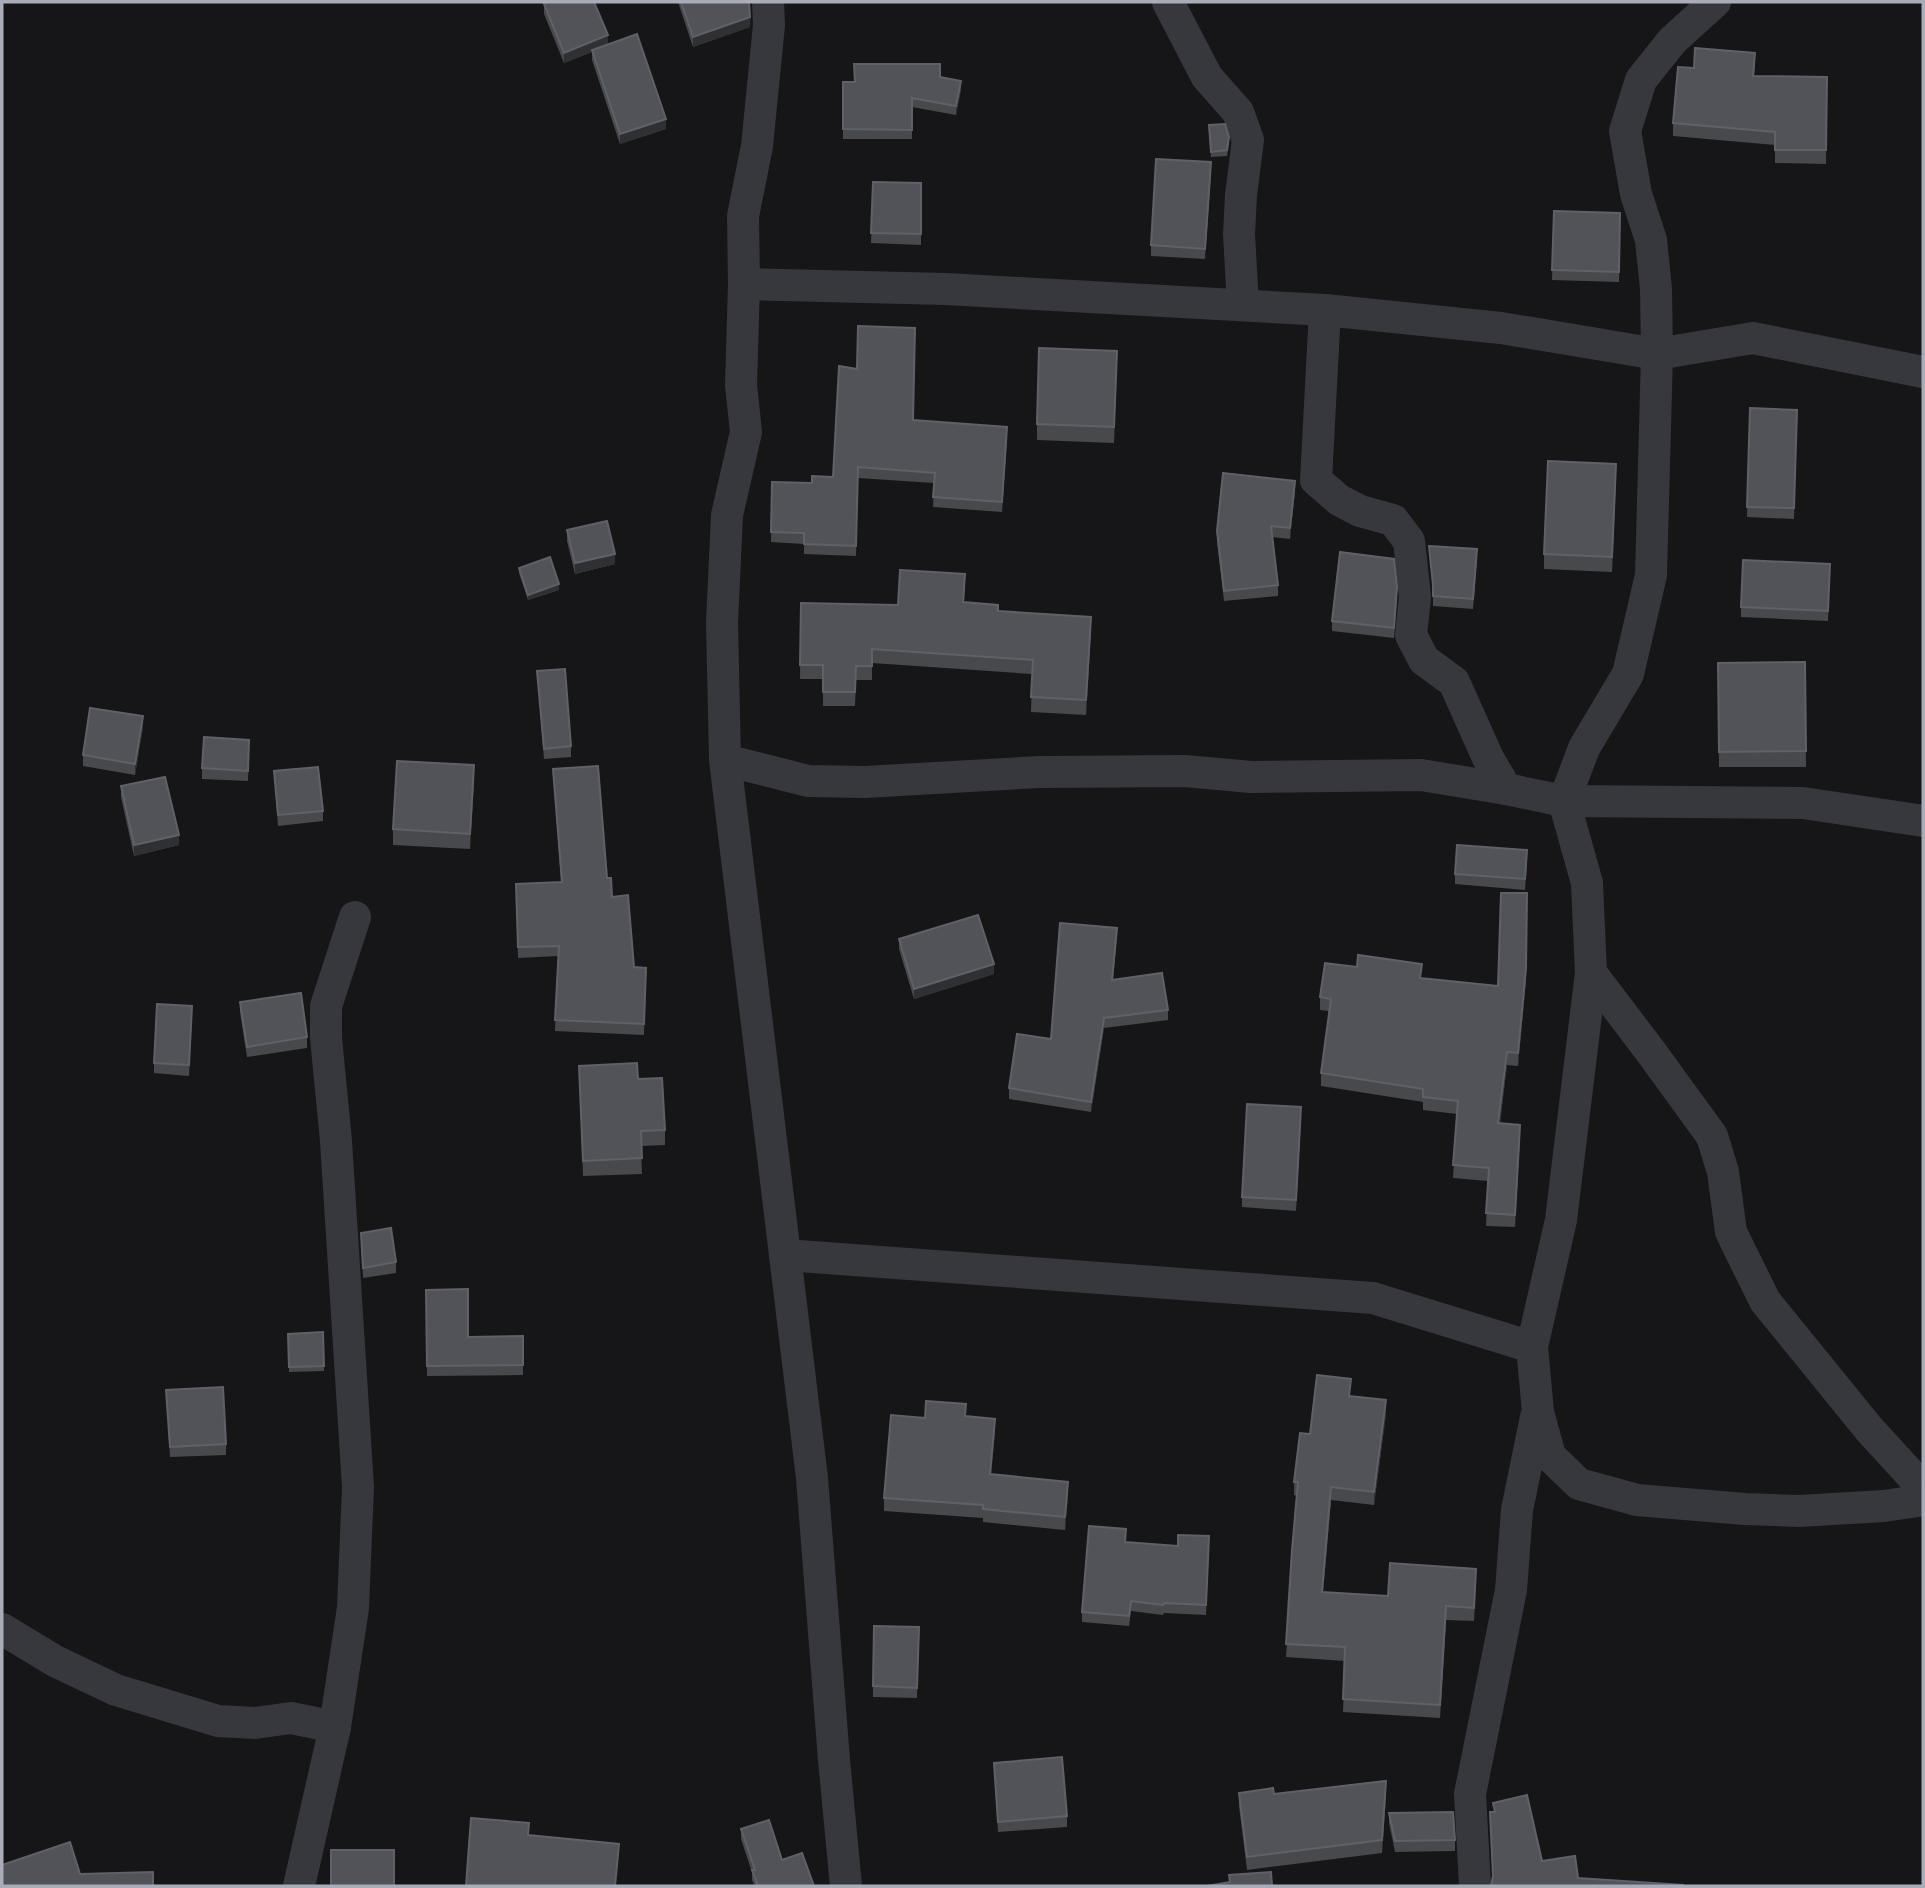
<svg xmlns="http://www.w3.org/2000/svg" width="1925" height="1888" font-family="Raleway,sans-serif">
<rect width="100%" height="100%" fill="#161618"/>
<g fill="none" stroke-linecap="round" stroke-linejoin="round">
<g stroke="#37383d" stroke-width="32">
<polyline points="768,2 769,25 757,146 743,216 744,284 741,385 746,432 727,515 722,623 725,760 808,781 865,782 1039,772 1185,771 1251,777 1421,775 1506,789 1564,801 1803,803 1923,821"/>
<polyline points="1168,2 1207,77 1238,112 1248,140 1241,195 1239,234 1243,305"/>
<polyline points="1715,2 1672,41 1641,80 1625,131 1636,194 1651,240 1656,289 1657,354 1651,575 1628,674 1584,748 1564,801 1587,883 1591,973 1651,1052 1712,1136 1723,1172 1731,1232 1765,1301 1869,1429 1923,1488"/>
<polyline points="744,284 946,289 1325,310 1501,328 1657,354 1753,338 1923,372"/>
<polyline points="1325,310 1316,480 1339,500 1360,511 1393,520 1409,541 1415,597 1411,635 1424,660 1454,682 1488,758 1506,789"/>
<polyline points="725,760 812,1478 834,1760 846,1886"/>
<polyline points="1591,973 1561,1220 1532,1347 1538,1412 1550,1456 1579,1484 1637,1500 1745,1509 1799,1511 1884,1506 1923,1500"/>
<polyline points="785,1255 1373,1298 1532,1347"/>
<polyline points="2,1629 55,1661 116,1690 218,1721 255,1723 291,1718 335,1727"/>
<polyline points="299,1886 335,1727 353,1608 358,1487 336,1141 326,1038 326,1006 355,917"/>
<polyline points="1475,1886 1470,1794 1511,1590 1517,1510 1536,1417"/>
</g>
</g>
<g fill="#47494d">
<polygon points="678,2 749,2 750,27 693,47"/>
<polygon points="544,4 608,44 666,129 620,144 592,60 592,52 564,63 544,14"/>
<polygon points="1755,66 1754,76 1827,77 1826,164 1775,163 1775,145 1673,136 1673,123 1694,68"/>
<polygon points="940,77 961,90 956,115 912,107 912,139 843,139 843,82"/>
<polygon points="1209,125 1229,142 1227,156 1211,157"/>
<polygon points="1211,173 1205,259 1151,256 1151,245"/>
<polygon points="873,182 921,183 921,245 871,243"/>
<polygon points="1554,211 1620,213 1619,282 1552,280"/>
<polygon points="1117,367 1114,443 1037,440 1037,424"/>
<polygon points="1750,408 1797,410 1794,519 1747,517"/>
<polygon points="913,420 1007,437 1002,512 933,507 934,483 858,478 856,556 804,554 804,544 771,542 772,482 812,483 833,477"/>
<polygon points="1616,479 1612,572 1544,569 1544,554"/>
<polygon points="1295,491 1290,539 1272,537 1278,585 1278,596 1224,601 1217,541 1217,531"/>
<polygon points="567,530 615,564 575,574 567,541"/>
<polygon points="1429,546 1477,560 1473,609 1433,606 1433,591"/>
<polygon points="1830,564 1828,621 1741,617 1741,607"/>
<polygon points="519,568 559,590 528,600 519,573"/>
<polygon points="965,588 964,602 998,611 1091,631 1086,715 1031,712 1032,674 872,663 872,680 856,680 855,706 823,706 823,679 800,679 801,603 898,605"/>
<polygon points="1397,597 1394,638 1332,631 1332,621"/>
<polygon points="1805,662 1806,767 1719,767 1718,663"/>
<polygon points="537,671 571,746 571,757 544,759"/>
<polygon points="143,727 135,775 83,766 83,755"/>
<polygon points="249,740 248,781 202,779 202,768"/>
<polygon points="553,769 607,878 612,897 634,967 646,968 644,1035 555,1031 558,956 518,958 516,884 561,882"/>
<polygon points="274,771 323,811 323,821 278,826"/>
<polygon points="474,781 470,849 393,845 393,829"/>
<polygon points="121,786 179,845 134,856 121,797"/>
<polygon points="1527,861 1525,890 1455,884 1455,874"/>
<polygon points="1117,938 1113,980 1168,1010 1168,1020 1104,1028 1091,1112 1009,1099 1009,1088 1051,1039"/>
<polygon points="899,939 994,974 914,999 899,949"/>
<polygon points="1421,978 1498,986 1526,981 1518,1066 1507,1065 1500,1124 1520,1137 1515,1227 1486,1226 1488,1181 1453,1178 1457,1114 1423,1110 1423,1102 1321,1086 1321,1073 1329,1011 1320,1010 1320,997"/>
<polygon points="240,1002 307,1037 307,1048 247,1057 240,1012"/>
<polygon points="192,1016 189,1076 154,1073 154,1063"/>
<polygon points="579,1066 638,1079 665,1130 665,1145 641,1146 642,1174 583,1176"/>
<polygon points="1301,1118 1296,1211 1242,1207 1242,1197"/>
<polygon points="361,1233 396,1262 396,1273 363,1278"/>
<polygon points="426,1290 468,1337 523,1336 523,1375 427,1376"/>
<polygon points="323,1332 324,1371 289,1372 288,1334"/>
<polygon points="166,1390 226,1444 226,1455 170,1457"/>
<polygon points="1351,1396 1386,1414 1374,1505 1331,1500 1323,1592 1388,1596 1476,1582 1474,1621 1446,1620 1440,1718 1343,1712 1345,1661 1286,1657 1297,1496 1294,1495 1294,1482 1310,1434"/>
<polygon points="966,1416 995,1432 991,1474 1068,1495 1065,1530 983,1522 983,1518 884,1511 884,1498 925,1418"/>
<polygon points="1125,1542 1178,1546 1209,1546 1206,1615 1164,1613 1163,1615 1131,1611 1129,1626 1082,1622 1082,1612"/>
<polygon points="919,1627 917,1698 873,1697 873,1686"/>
<polygon points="994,1763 1067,1816 1067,1827 998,1832"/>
<polygon points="1239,1793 1274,1794 1386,1795 1382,1853 1247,1870 1239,1806"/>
<polygon points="1389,1813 1455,1840 1455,1851 1395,1852 1389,1823"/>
<polygon points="741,1829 782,1860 814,1886 755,1886 752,1880 752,1872 741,1839"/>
</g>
<g fill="#2f3033">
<polygon points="751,14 750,27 693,47 693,37"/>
<polygon points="608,35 608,46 564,63 564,53"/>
<polygon points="961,81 961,90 956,115 956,106"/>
<polygon points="666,119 666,129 620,144 620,134"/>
<polygon points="1007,427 1007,437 1002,512 1002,502"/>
<polygon points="1616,464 1616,479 1612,572 1612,557"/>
<polygon points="1295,481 1295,491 1290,539 1290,528"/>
<polygon points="615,554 615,564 575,574 575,563"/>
<polygon points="559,584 559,590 528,600 528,595"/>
<polygon points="1091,617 1091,631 1086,715 1086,700"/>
<polygon points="143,716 143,727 135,775 135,764"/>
<polygon points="474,765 474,781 470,849 470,834"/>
<polygon points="179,835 179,845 134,856 134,845"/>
<polygon points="1527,906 1526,981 1518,1066 1518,1053"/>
<polygon points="994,964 994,974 914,999 914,989"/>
<polygon points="1104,1018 1104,1028 1091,1112 1091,1102"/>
<polygon points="1507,1052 1507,1065 1498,1136 1498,1123"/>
<polygon points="1520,1125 1520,1137 1515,1227 1515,1215"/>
<polygon points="1386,1400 1386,1414 1374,1505 1374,1492"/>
<polygon points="995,1419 995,1432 990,1487 990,1474"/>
<polygon points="1068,1482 1068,1495 1065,1530 1065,1517"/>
<polygon points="1331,1487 1331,1500 1322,1606 1322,1592"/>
<polygon points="1446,1606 1446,1620 1440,1718 1440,1705"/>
<polygon points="1386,1781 1386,1795 1382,1853 1382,1840"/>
</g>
<g fill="#525359" stroke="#5f6168" stroke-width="2">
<polygon points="549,2 594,2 608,35 564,53 544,4"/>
<polygon points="681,2 749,2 750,17 693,37"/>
<polygon points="637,34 666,119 620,134 592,50"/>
<polygon points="1695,48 1755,53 1753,76 1827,77 1826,150 1775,150 1775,132 1673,123 1678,67 1694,68"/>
<polygon points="854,64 940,64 940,77 961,81 956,106 912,98 912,130 843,129 843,82 855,82"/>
<polygon points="1225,124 1229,137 1227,150 1211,152 1209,125"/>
<polygon points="1156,159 1211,162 1205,249 1151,245"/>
<polygon points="873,182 921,183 921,234 871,233"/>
<polygon points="1554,211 1620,213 1619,272 1552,270"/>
<polygon points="858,326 915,328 913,420 1007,427 1002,502 933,497 935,473 858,467 856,546 804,544 804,533 771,532 772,482 812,483 812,476 833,477 839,366 857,369"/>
<polygon points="1039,348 1117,351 1114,427 1037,424"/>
<polygon points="1750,408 1797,410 1794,508 1747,507"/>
<polygon points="1548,461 1616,464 1612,557 1544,554"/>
<polygon points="1223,473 1295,481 1290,528 1271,526 1278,585 1224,591 1217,531"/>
<polygon points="607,521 615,554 575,563 567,530"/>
<polygon points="1429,546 1477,549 1473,599 1433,596 1433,585"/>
<polygon points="1340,552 1394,559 1397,587 1394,628 1332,621"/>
<polygon points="550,557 559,584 528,595 519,568"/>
<polygon points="1743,560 1830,564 1828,611 1741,607"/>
<polygon points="900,570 965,574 963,602 998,605 998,611 1091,617 1086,700 1031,697 1033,660 872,649 872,666 856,666 855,692 823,692 823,665 800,665 801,603 898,605"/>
<polygon points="1805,662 1806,751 1719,752 1718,663"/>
<polygon points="565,669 571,746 544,749 537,671"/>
<polygon points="90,708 143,716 135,764 83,755"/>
<polygon points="204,737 249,740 248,771 202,768"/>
<polygon points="397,761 474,765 470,834 393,829"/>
<polygon points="598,766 607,878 611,878 612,897 628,895 634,967 646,968 644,1024 555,1020 559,946 518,947 516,884 562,882 553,769"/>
<polygon points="318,767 323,811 278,815 274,771"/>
<polygon points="165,777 179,835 134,845 121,786"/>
<polygon points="1457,845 1527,850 1525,879 1455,874"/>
<polygon points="1501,893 1527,893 1526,968 1518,1053 1507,1052 1498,1123 1520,1125 1515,1215 1486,1213 1489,1168 1453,1165 1458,1101 1423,1097 1423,1089 1321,1073 1331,999 1320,997 1325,963 1357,967 1358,955 1422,964 1420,978 1498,986"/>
<polygon points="978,915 994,964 914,989 899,939"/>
<polygon points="1060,923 1117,928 1112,980 1162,973 1168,1010 1104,1018 1091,1102 1009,1088 1017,1034 1051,1039"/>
<polygon points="301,993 307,1037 247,1047 240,1002"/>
<polygon points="157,1004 192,1006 189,1065 154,1063"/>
<polygon points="637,1063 638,1079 662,1078 665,1130 641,1131 642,1158 583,1161 579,1066"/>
<polygon points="1247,1104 1301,1107 1296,1200 1242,1197"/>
<polygon points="391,1228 396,1262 363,1268 361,1233"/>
<polygon points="468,1289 468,1337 523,1336 523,1365 427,1366 426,1290"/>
<polygon points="323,1332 324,1366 289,1367 288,1334"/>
<polygon points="1317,1375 1351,1379 1349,1396 1386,1400 1374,1492 1331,1487 1322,1592 1388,1596 1390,1563 1476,1569 1474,1608 1446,1606 1440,1705 1343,1699 1345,1647 1286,1644 1292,1550 1298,1482 1294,1482 1300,1433 1310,1434"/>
<polygon points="223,1387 226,1444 170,1447 166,1390"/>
<polygon points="926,1401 966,1404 965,1416 995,1419 990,1474 1068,1482 1065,1517 983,1509 983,1505 884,1498 891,1415 925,1418"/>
<polygon points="1089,1526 1126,1529 1125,1542 1178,1546 1178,1535 1209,1536 1206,1605 1164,1603 1163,1605 1131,1601 1129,1616 1082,1612"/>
<polygon points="874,1626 919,1627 917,1688 873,1686"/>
<polygon points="1062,1757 1067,1816 998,1822 994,1763"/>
<polygon points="1386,1781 1382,1840 1247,1857 1239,1793 1273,1788 1274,1794"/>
<polygon points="1527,1795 1542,1861 1575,1856 1578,1878 1683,1885 1683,1886 1491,1886 1493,1876 1490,1812 1495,1812 1493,1803"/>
<polygon points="1453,1812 1455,1840 1395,1841 1389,1813"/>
<polygon points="471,1818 529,1823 528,1835 619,1844 615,1886 466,1886"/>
<polygon points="769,1820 782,1860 802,1853 814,1886 758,1886 752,1870 755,1870 741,1829"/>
<polygon points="70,1842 80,1874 153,1872 153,1886 2,1886 2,1865"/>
<rect x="331" y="1850" width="63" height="36"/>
<polygon points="1271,1872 1272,1886 1207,1886 1230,1882 1229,1875"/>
</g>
<rect width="1925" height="1888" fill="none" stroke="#a8adb8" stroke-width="7"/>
</svg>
